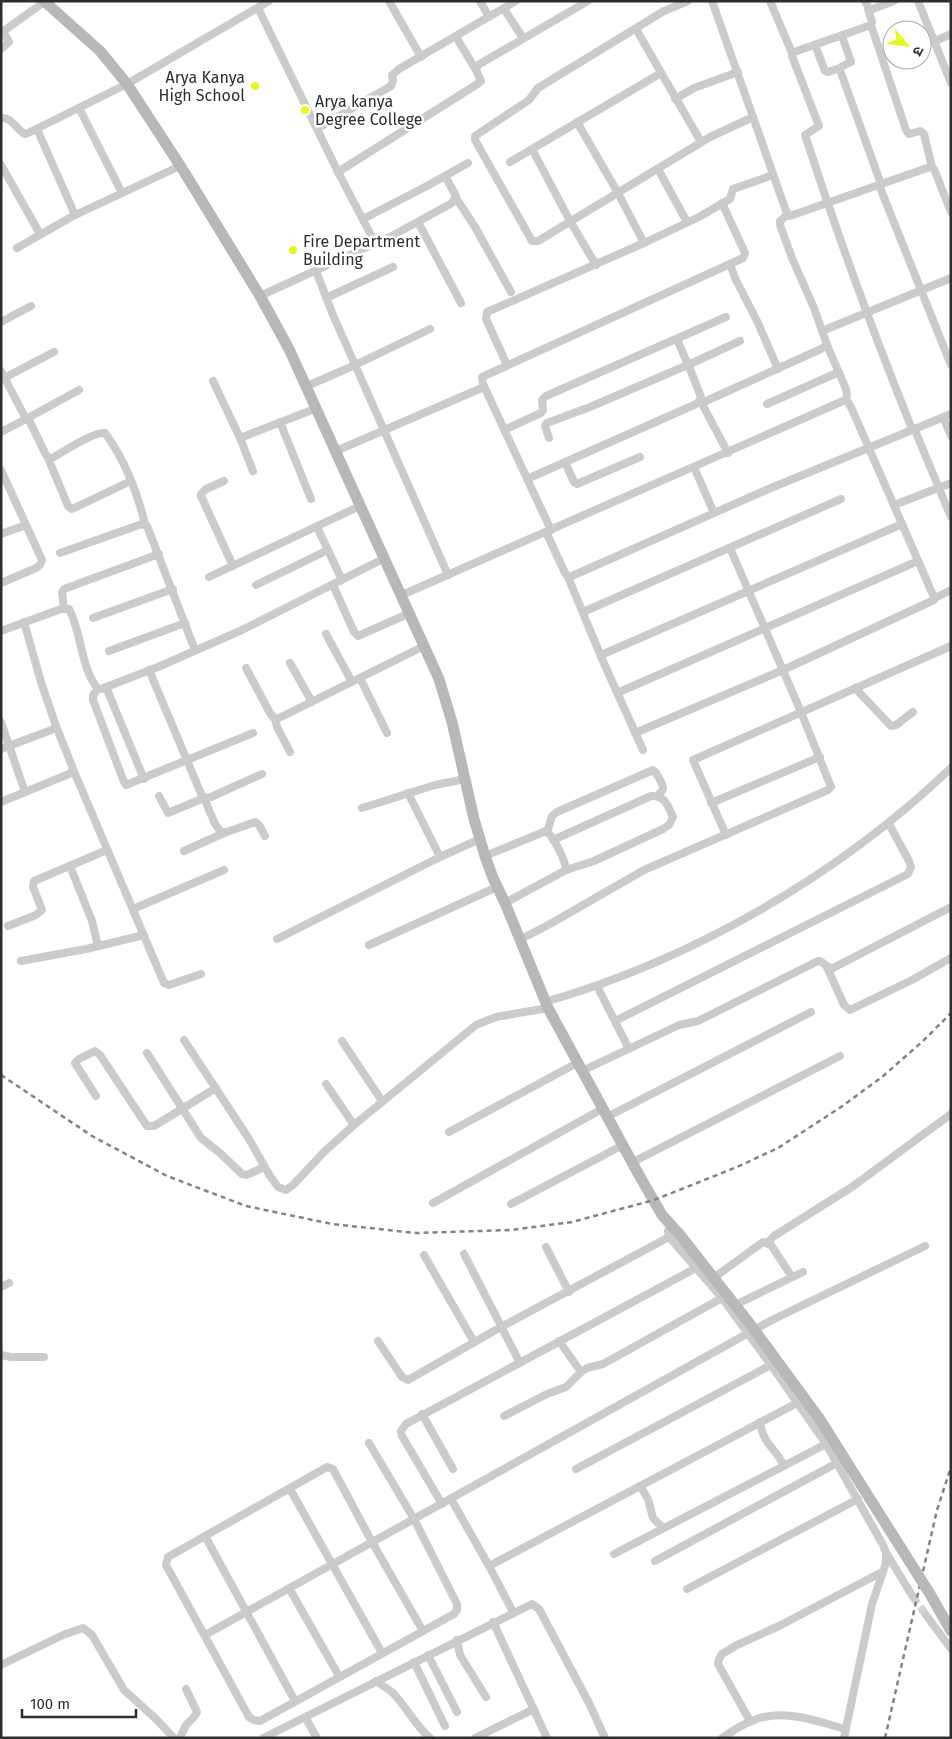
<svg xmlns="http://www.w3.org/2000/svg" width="952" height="1739" font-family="'Fira Sans','Noto Sans Devanagari',sans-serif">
<rect width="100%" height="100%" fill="#fff"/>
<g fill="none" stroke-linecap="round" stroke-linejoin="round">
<polyline stroke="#d5d5d5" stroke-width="8" stroke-dasharray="8 4" stroke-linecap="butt" points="913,1597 926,1615"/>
<g stroke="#cbcbcb" stroke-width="8">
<polyline points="389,1 421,57"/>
<polyline points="480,1 489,17"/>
<polyline points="688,1 664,11 538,88 529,100 475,136 475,140 532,241 538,241 710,137 753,117 712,1"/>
<polyline points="770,1 792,53"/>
<polyline points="865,1 870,10 894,1"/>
<polyline points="918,1 951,83"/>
<polyline points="258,8 338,172 373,239 371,245 260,296"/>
<polyline points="504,9 523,38"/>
<path d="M868 9 872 22 871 25 794 52 792 56 819 126 805 135C837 234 873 332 912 429"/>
<polyline points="871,25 906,130 909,134 920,131 924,134 932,167"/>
<polyline points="636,29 701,142"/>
<polyline points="1,31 5,30 44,2"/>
<polyline points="842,36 851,62 841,67 840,70 881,184"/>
<polyline points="456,37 476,70"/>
<polyline points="935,41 951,34"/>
<polyline points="815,45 825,71 828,72 840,68"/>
<polyline points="1,49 9,42 3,31"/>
<polyline points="675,99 694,88 738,72"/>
<polyline points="79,108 122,193"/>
<polyline points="753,117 786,211 790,216 930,167 934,169 951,212"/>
<path d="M1 118C12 117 16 129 25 134L28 133 127 84 269 1"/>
<polyline points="577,122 618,193 644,243"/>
<polyline points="318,128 391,86 393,81 392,75 399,69 516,1"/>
<polyline points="37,129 75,215"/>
<polyline points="532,149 570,221 596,265"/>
<polyline points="510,162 661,73"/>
<polyline points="1,165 40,234"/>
<polyline points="658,169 687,222"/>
<polyline points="338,172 479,83 481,81 476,70 478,65 588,1"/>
<polyline points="879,185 951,365"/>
<polyline points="456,198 475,227 511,292"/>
<polyline points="363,219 427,186 468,163"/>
<polyline points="418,222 461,303"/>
<polyline points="372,243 390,237 452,203 456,196 445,176"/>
<polyline points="17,248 73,216 180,166"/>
<polyline points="730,264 735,278 758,323 778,369"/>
<polyline points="316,271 333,315 448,575"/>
<polyline points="326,298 393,267"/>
<polyline points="1,322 31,306"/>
<polyline points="822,331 951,278"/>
<polyline points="677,339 688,365"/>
<polyline points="827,345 846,389 847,395 845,401"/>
<polyline points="507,365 486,319 487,312 644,243 699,217 730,199 733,189 773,175"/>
<polyline points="1,371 26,419 79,390"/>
<polyline points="4,378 54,352"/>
<polyline points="213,381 240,438 253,471"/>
<polyline points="307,386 353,366 430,329"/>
<polyline points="699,402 706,401 821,349 827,345 814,308 792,258 780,225 780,221 788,214"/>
<polyline points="701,402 728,453"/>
<polyline points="767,404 839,372"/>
<polyline points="943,417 951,436"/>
<polyline points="280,422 311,499"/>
<polyline points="914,428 951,517"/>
<polyline points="504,430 541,413 543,410 542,400 546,396 726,317"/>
<path d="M1 432 24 420H29L46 455 50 459C62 453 94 431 105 433 124 458 138 494 145 524"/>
<polyline points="240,438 317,408"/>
<polyline points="549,438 545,426 547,423 590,407 690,364"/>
<polyline points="336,451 484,387"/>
<polyline points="48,458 68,506 72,509 131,481"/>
<polyline points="565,462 574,482 577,484 640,457"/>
<polyline points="694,467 714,513"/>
<polyline points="1,470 42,560 40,565 36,568 1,583"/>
<polyline points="527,479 694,405 699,402 701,397 690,369 690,364 740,341"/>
<polyline points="224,481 206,489 201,494 201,496 233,566"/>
<polyline points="894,505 951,483"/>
<polyline points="317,527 342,580"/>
<polyline points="551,530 483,384 482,377 743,258 745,253 722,203"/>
<polyline points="546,532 565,573 568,577 572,576 766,490 951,414"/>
<polyline points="1,534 26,525"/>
<polyline points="60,553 142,524 147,526 195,650"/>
<polyline points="209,577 360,506"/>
<polyline points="568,577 602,659 643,750"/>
<polyline points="256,585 328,550"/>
<polyline points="333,585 354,632 358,636 410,613"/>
<polyline points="402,595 843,401 847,401 851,407 933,595 934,600 783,670 635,733"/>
<polyline points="935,598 951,590"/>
<polyline points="64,608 62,593 64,589 159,554"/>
<polyline points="583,612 841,499"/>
<polyline points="93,618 173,589"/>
<path d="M1 631 61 609H69C82 633 80 667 98 689H101L158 667 242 630 383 559"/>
<polyline points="326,634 352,682"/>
<polyline points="109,651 185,623"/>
<polyline points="601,655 902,524"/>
<polyline points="290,663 312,702"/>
<polyline points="246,668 270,713 276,721"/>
<polyline points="149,670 202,796 204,798 211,797 262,774"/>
<polyline points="360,678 387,733"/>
<polyline points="106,687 144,779"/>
<polyline points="855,688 891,726 896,725 913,712"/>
<polyline points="98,689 93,695 93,700 124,782 126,785 253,733"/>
<polyline points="617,693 918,561"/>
<polyline points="1,722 25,792"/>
<polyline points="1,749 54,729 56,726 41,682 24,622"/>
<polyline points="290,752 277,727 276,723 277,719 424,646"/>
<polyline points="73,769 164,983 169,985 201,974"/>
<polyline points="408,793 440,857"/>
<polyline points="159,796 168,813 204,798 215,824 221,832 227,832 255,822 259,825 265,836"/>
<polyline points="1,802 69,774 73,771 72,766 56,726"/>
<polyline points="711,803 820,757"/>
<polyline points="362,808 435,785 465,779"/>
<path d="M547 832 552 816 557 812 653 770C657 773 663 784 663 789 662 792 659 794 657 796"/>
<polyline points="726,835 693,760 951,646"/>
<polyline points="184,851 224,833"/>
<path d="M485 856 546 831C553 835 566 862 566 870"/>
<polyline points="70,866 92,921 98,946"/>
<path d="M505 903 566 870 594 861 663 829 669 825 673 817C668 806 665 795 651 796L553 840"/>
<polyline points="133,909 224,870"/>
<polyline points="8,926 36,915 42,910 33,887 34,881 107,850"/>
<polyline points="277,939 440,857 480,839"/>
<polyline points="519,939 527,936 550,924 644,870 828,790 831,787 801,712 730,548"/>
<polyline points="369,945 497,887"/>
<polyline points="21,961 86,949 144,935"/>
<polyline points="827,967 844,1005 850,1010 912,980 951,958"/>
<polyline points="597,986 629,1049"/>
<path d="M545 1002C694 959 839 875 951 768"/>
<polyline points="615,1021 908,874 911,867 909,861 889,824"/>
<polyline points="184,1040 249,1139 270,1176 278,1187 286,1190 293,1185 325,1151 354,1125 476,1025 496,1017 548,1008"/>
<polyline points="342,1041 382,1101"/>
<polyline points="147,1053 201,1138 220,1153 242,1174 247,1175 264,1167"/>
<polyline points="582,1071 679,1025 698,1021 818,961 820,961 830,968 833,968 951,907"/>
<polyline points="326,1084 354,1125"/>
<polyline points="96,1096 75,1063 79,1059 95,1051 100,1055 147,1126 154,1126 216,1088"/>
<polyline points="607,1117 811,1012"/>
<polyline points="449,1132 577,1063"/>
<polyline points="633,1162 840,1056"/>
<polyline points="433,1203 602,1109"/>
<polyline points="511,1204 623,1145"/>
<polyline points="671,1225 668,1231 669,1237 722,1298 771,1365 826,1444 883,1545 886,1553 886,1563 872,1604 844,1738"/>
<polyline points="767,1243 774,1236 852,1187 951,1114"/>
<polyline points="546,1247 569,1292"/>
<polyline points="464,1254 520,1363"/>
<polyline points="424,1255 474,1342"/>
<polyline points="712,1279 763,1242 771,1245 792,1277"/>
<polyline points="1,1287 9,1283"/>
<polyline points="733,1306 803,1272"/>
<polyline points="378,1341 402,1377 408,1380 501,1327 669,1237"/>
<polyline points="559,1341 581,1372"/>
<polyline points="1,1355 11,1357 44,1357"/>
<polyline points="422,1414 453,1469"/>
<polyline points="504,1416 547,1394 566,1387 581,1372 587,1368 603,1364 722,1298"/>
<path d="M760 1422C763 1445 776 1448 784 1466"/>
<polyline points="369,1443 414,1519 457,1604 457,1610 454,1614 260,1721 254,1720 249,1717 166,1565 168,1557 327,1467 333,1469 372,1542 423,1631"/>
<polyline points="576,1469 771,1365"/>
<polyline points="640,1486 648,1499 653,1518 663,1528"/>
<polyline points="290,1489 382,1653"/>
<polyline points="451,1499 489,1566 513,1612"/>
<polyline points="442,1504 402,1436 401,1431 406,1424 696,1268"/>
<polyline points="205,1536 295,1701"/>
<polyline points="614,1554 826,1444"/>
<polyline points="887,1554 913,1597"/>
<polyline points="655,1561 837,1463"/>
<polyline points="489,1566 797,1403"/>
<polyline points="289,1588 339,1676"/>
<polyline points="687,1589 858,1499"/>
<polyline points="926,1615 951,1649"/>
<polyline points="493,1622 547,1738"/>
<polyline points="205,1635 772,1320 925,1246"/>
<polyline points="457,1640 460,1655 486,1697"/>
<polyline points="428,1655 457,1712"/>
<polyline points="414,1662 445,1726"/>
<polyline points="1,1665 63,1635 83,1628 92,1635 124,1690 155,1718 174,1738"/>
<path d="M376 1681C381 1685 387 1688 392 1692 406 1706 414 1724 430 1738"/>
<polyline points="305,1717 317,1738"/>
<polyline points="750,1721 718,1664 719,1659 722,1654 737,1645 779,1626 882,1572"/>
<polyline points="180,1738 186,1725 194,1717 197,1712 186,1689"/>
<polyline points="263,1738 532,1604 539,1609 589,1703 605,1738"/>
<polyline points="475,1738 534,1709"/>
<path d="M722 1738C735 1729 749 1720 764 1717 791 1711 820 1722 845 1729"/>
</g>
<polyline stroke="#b8b8b8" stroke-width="11" points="44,1 100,51 127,84 183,170 260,296 289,349 439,679 452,722 474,819 485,856 493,878 505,903 548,1008 639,1175 662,1215 680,1235"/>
<g stroke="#838383" stroke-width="2.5" stroke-dasharray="5 4" stroke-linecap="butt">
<polyline points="1,1075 92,1136 167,1176 246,1206 332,1224 416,1233 511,1230 572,1222 654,1200 737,1167 778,1148 841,1107 882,1077 923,1041 951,1013"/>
<polyline points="885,1738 937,1510 951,1467"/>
</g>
<polyline stroke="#b8b8b8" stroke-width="11" points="680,1235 750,1324 819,1418 930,1594 951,1631"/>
</g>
<g fill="#e8f71f" stroke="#fff" stroke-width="2">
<circle cx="255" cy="86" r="5"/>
<circle cx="305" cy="110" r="5"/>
<circle cx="293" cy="250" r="5"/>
</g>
<g text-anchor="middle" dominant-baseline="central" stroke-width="5" stroke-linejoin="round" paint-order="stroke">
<g font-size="16" fill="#2e2e2e" stroke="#fff" text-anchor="start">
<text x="245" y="77" text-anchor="end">Arya Kanya<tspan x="245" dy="18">High School</tspan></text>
<text x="315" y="101">Arya kanya<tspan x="315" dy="18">Degree College</tspan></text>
<text x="303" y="241">Fire Department<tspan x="303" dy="18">Building</tspan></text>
</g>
</g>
<rect width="952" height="1739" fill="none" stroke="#2e2e2e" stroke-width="5"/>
<g transform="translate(907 45) rotate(118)"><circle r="24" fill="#ffffff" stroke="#ababab"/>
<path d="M0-4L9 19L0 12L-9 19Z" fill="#e8f71f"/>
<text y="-8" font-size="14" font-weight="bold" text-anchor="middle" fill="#2e2e2e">उ</text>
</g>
<path d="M22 1709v8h114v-8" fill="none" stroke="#2e2e2e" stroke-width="2.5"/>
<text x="30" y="1709" font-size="15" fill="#2e2e2e" stroke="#ffffff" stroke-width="4" paint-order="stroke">100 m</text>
</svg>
